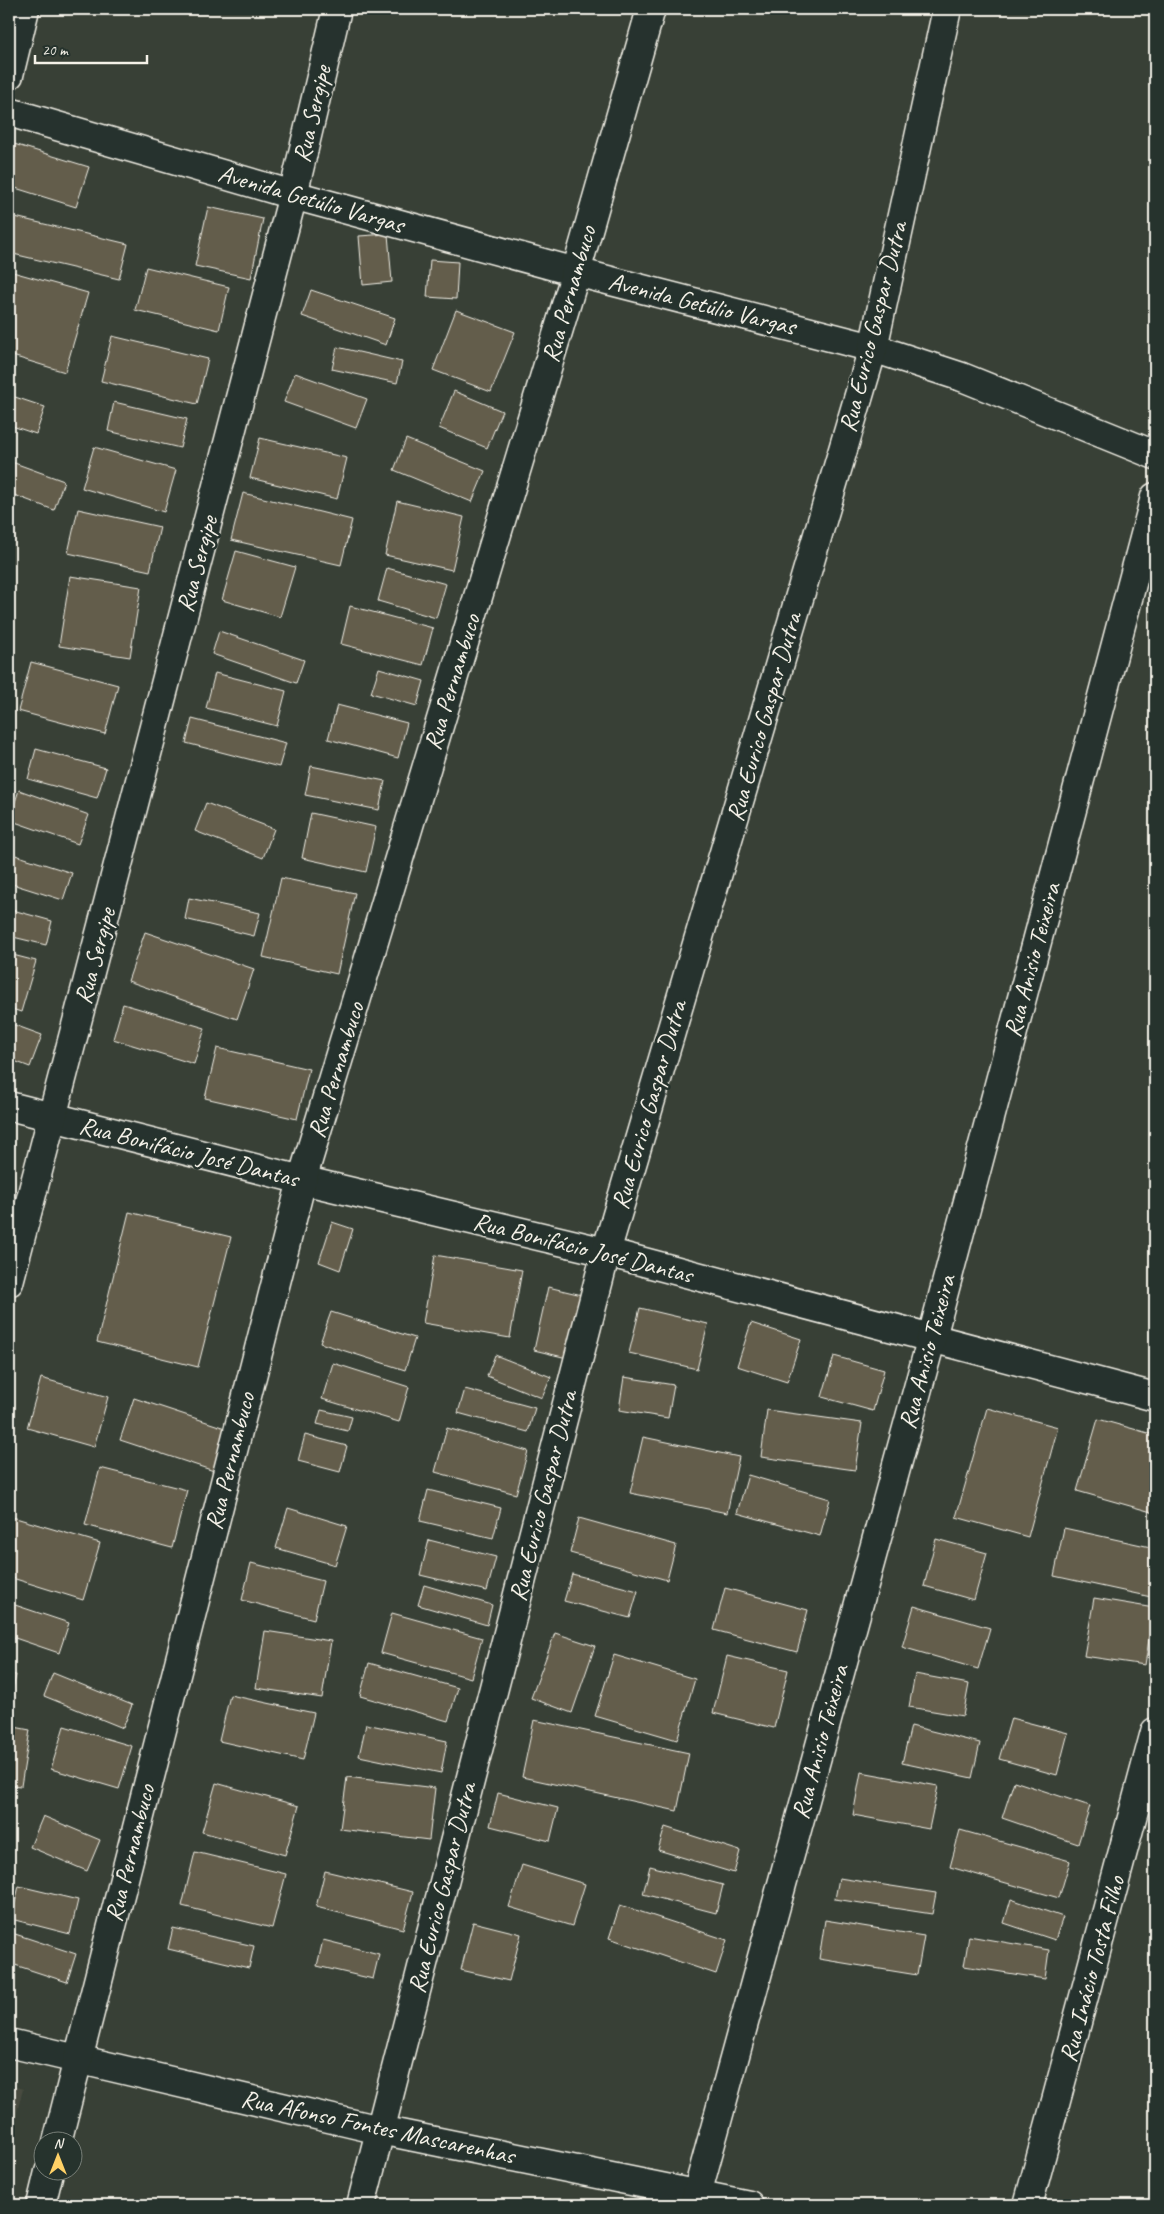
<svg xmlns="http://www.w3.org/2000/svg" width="1164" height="2214" font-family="Caveat,sans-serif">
<rect width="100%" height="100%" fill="#384036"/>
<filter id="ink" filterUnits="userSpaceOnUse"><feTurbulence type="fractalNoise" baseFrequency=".02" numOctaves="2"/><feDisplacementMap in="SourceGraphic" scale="10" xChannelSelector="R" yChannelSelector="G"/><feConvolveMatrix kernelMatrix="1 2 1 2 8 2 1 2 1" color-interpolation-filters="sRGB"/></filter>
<g filter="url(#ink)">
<polygon fill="#484c40" points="9,2085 23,2089 9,2143"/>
<g fill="#635d4c" stroke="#f4f1e8">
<polygon points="14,144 89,167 76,207 9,186 9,160"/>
<polygon points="208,207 263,219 251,278 195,266"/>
<polygon points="15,217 128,244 119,279 9,253 9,241"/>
<polygon points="388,234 392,282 363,285 359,236"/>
<polygon points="430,260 458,262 456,299 427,297"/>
<polygon points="146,267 229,287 219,330 135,310"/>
<polygon points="9,271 88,293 65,372 9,355"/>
<polygon points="311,290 395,318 386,345 302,316"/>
<polygon points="456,310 515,332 491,392 433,370"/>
<polygon points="112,336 208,359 197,404 101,381"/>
<polygon points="337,347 402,362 397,383 332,369"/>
<polygon points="295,373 367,399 356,428 284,402"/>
<polygon points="454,391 502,411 487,448 439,428"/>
<polygon points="9,395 45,407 36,434 9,425"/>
<polygon points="114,402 187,419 180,448 108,431"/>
<polygon points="260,438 347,458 337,499 250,478"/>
<polygon points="406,439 485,471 472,502 394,470"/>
<polygon points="94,447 176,470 164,512 82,488"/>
<polygon points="9,461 64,481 54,510 9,493"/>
<polygon points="243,493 352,520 341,565 231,540"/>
<polygon points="397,501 464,517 452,570 385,555"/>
<polygon points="78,509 160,527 150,571 68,553"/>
<polygon points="236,551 295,567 280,617 222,600"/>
<polygon points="387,568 446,584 436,618 378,601"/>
<polygon points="70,576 141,587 130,657 59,646"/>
<polygon points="350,606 433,628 423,665 341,644"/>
<polygon points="219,631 304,660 296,683 212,654"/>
<polygon points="31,662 118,685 105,734 18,711"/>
<polygon points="379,668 424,681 417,706 371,693"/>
<polygon points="215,673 286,691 277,726 206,708"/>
<polygon points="337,705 407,723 398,758 328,739"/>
<polygon points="192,719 286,743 279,767 186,743"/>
<polygon points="36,749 106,768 97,798 28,779"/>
<polygon points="311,766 385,781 379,810 305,795"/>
<polygon points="19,790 89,815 78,844 9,820"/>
<polygon points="206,803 274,829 263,858 195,831"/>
<polygon points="311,813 376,827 366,872 302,858"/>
<polygon points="9,853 72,873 63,900 9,883"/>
<polygon points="281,878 355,893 337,974 263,957"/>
<polygon points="189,898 260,913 254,936 185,919"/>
<polygon points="9,909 52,921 46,945 9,936"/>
<polygon points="145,932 254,969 237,1019 128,981"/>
<polygon points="9,954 36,961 21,1012 9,1008"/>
<polygon points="123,1004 205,1028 194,1064 113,1039"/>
<polygon points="9,1023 42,1035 30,1067 9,1059"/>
<polygon points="217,1048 309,1069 297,1119 205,1098"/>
<polygon points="129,1212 231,1237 198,1367 97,1342"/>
<polygon points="332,1222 353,1229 340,1270 319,1262"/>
<polygon points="435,1255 522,1270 510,1338 423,1323"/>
<polygon points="548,1287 582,1295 567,1358 534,1350"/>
<polygon points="640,1308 708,1324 697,1369 629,1353"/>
<polygon points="331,1312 415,1338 405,1370 320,1343"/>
<polygon points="751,1323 801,1339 787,1382 737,1366"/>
<polygon points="495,1355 551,1377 542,1398 487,1376"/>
<polygon points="834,1356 884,1370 873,1411 822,1397"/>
<polygon points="333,1363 409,1387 399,1422 322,1399"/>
<polygon points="624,1377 674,1385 668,1418 619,1410"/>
<polygon points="41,1378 108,1397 94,1447 27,1428"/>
<polygon points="465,1389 535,1408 528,1432 458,1413"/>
<polygon points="134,1398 228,1429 214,1471 120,1440"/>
<polygon points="987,1408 1058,1427 1028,1537 956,1517"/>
<polygon points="321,1410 352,1417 348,1431 317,1424"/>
<polygon points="767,1410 862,1423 855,1470 761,1457"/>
<polygon points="1098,1419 1155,1435 1155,1513 1077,1491"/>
<polygon points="447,1428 528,1451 516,1494 435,1472"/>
<polygon points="305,1435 347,1446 340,1472 298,1461"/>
<polygon points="643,1437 739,1457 727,1513 630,1493"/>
<polygon points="100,1468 187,1490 172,1548 85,1525"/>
<polygon points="748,1475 830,1499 820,1536 737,1513"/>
<polygon points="428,1490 501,1508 493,1538 420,1521"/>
<polygon points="288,1508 347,1526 335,1565 276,1548"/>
<polygon points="9,1516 100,1543 83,1600 9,1577"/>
<polygon points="579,1518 676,1545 667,1580 570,1553"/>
<polygon points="1064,1528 1155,1548 1155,1576 1151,1597 1054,1576"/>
<polygon points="936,1539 987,1553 974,1600 924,1586"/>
<polygon points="429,1540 496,1557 487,1591 420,1575"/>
<polygon points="251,1563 323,1581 314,1619 242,1600"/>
<polygon points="572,1574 638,1591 630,1618 564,1601"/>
<polygon points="424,1585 492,1605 487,1625 418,1605"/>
<polygon points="725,1588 808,1610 797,1652 714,1630"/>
<polygon points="1094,1598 1154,1608 1145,1665 1084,1656"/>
<polygon points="9,1603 69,1623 59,1653 9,1636"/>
<polygon points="914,1606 990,1628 978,1669 902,1647"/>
<polygon points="392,1613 482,1638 471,1678 381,1653"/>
<polygon points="265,1631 331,1641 322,1698 256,1688"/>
<polygon points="555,1633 595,1646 572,1713 531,1698"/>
<polygon points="614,1655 695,1679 677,1740 595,1716"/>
<polygon points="727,1656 788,1670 774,1728 713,1713"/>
<polygon points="369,1663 458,1688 448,1721 360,1696"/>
<polygon points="53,1673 132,1705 123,1728 44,1696"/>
<polygon points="9,1674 16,1675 10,1703 9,1702"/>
<polygon points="915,1674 969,1684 963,1716 909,1707"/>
<polygon points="230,1695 314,1713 303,1760 219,1741"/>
<polygon points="1011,1718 1068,1733 1057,1775 999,1759"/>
<polygon points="534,1720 689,1753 677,1811 522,1777"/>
<polygon points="366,1724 447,1741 441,1773 359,1756"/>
<polygon points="9,1726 30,1730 21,1786 9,1785"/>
<polygon points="64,1726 132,1746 119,1789 51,1769"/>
<polygon points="911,1726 980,1743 972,1778 902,1763"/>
<polygon points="861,1772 938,1786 929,1829 853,1815"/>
<polygon points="347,1777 435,1788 429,1840 340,1829"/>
<polygon points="1014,1781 1090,1806 1078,1844 1002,1818"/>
<polygon points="216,1783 299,1806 285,1855 202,1832"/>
<polygon points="498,1793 558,1808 550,1841 490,1826"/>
<polygon points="43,1816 100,1840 87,1871 30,1847"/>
<polygon points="665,1827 740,1851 734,1873 658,1850"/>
<polygon points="960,1830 1070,1861 1059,1898 950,1867"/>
<polygon points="195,1852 286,1874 272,1928 182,1906"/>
<polygon points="522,1865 585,1884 572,1926 509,1907"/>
<polygon points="650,1866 723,1885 716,1913 643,1894"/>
<polygon points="325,1871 413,1892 403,1929 316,1907"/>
<polygon points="839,1878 936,1893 932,1914 835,1899"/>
<polygon points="19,1886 78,1900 70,1934 11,1919"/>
<polygon points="1011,1899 1063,1917 1055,1940 1004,1923"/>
<polygon points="620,1905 727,1940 716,1974 609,1938"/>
<polygon points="825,1920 924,1936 917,1975 819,1959"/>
<polygon points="473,1922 521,1934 509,1981 461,1970"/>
<polygon points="173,1928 254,1946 249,1968 168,1949"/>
<polygon points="9,1932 76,1954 67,1982 9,1963"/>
<polygon points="969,1936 1049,1950 1045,1979 964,1966"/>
<polygon points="323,1940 379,1954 373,1979 317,1966"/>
</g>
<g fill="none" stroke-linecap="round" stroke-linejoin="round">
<g stroke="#f4f1e8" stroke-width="31">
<g id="street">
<polyline points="9,75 25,9"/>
<polyline points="9,112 293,195 576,272 873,348 962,377 1155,455"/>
<polyline points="9,1106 302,1180 606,1252 1155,1397"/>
<polyline points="9,1282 293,195 337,9"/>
<polyline points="9,2043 380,2130 749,2205"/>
<polyline points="57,2142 302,1180 576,272 651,9"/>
<polyline points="41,2205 49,2172"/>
<polyline points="361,2205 606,1252 873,348 947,9"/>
<polyline points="694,2205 932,1337 1155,497"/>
<polyline points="1028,2205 1155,1732"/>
</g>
</g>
<use href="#street" stroke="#26332d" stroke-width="28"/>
</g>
</g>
<g text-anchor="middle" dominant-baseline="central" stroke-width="5" stroke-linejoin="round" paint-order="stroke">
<g font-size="25" fill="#f4f1e8" stroke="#26332d">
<text transform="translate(312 114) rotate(-77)">Rua Sergipe</text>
<text transform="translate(311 199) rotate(16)">Avenida Getúlio Vargas</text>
<text transform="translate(569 294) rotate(-74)">Rua Pernambuco</text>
<text transform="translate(702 304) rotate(14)">Avenida Getúlio Vargas</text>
<text transform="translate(873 327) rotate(-76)">Rua Eurico Gaspar Dutra</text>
<text transform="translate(197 564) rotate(-75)">Rua Sergipe</text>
<text transform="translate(452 682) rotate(-73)">Rua Pernambuco</text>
<text transform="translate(764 717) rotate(-74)">Rua Eurico Gaspar Dutra</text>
<text transform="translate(95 956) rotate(-75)">Rua Sergipe</text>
<text transform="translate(1032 960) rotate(-75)">Rua Anisio Teixeira</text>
<text transform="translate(336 1070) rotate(-73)">Rua Pernambuco</text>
<text transform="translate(649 1105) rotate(-74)">Rua Eurico Gaspar Dutra</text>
<text transform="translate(189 1152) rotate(14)">Rua Bonifácio José Dantas</text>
<text transform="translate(583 1248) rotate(14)">Rua Bonifácio José Dantas</text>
<text transform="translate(927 1352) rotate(-75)">Rua Anisio Teixeira</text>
<text transform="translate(230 1461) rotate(-76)">Rua Pernambuco</text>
<text transform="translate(543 1496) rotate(-76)">Rua Eurico Gaspar Dutra</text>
<text transform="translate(820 1742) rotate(-75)">Rua Anisio Teixeira</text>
<text transform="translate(130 1853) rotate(-76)">Rua Pernambuco</text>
<text transform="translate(442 1888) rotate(-76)">Rua Eurico Gaspar Dutra</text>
<text transform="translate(1092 1969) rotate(-75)">Rua Inácio Tosta Filho</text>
<text transform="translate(378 2127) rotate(12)">Rua Afonso Fontes Mascarenhas</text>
</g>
</g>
<rect width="1164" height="2214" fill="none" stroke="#26332d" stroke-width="30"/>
<rect x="15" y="15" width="1134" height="2184" fill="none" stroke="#f4f1e8" stroke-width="2" filter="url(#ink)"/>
<g transform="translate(58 2156)"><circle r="24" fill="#26332d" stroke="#787f78"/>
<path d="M0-4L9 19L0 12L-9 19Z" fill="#ffd166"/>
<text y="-8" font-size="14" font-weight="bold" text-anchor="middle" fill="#f4f1e8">N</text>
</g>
<path d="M35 55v8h112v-8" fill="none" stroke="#f4f1e8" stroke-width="2.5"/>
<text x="42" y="55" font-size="15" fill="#f4f1e8" stroke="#26332d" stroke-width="4" paint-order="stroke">20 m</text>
</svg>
